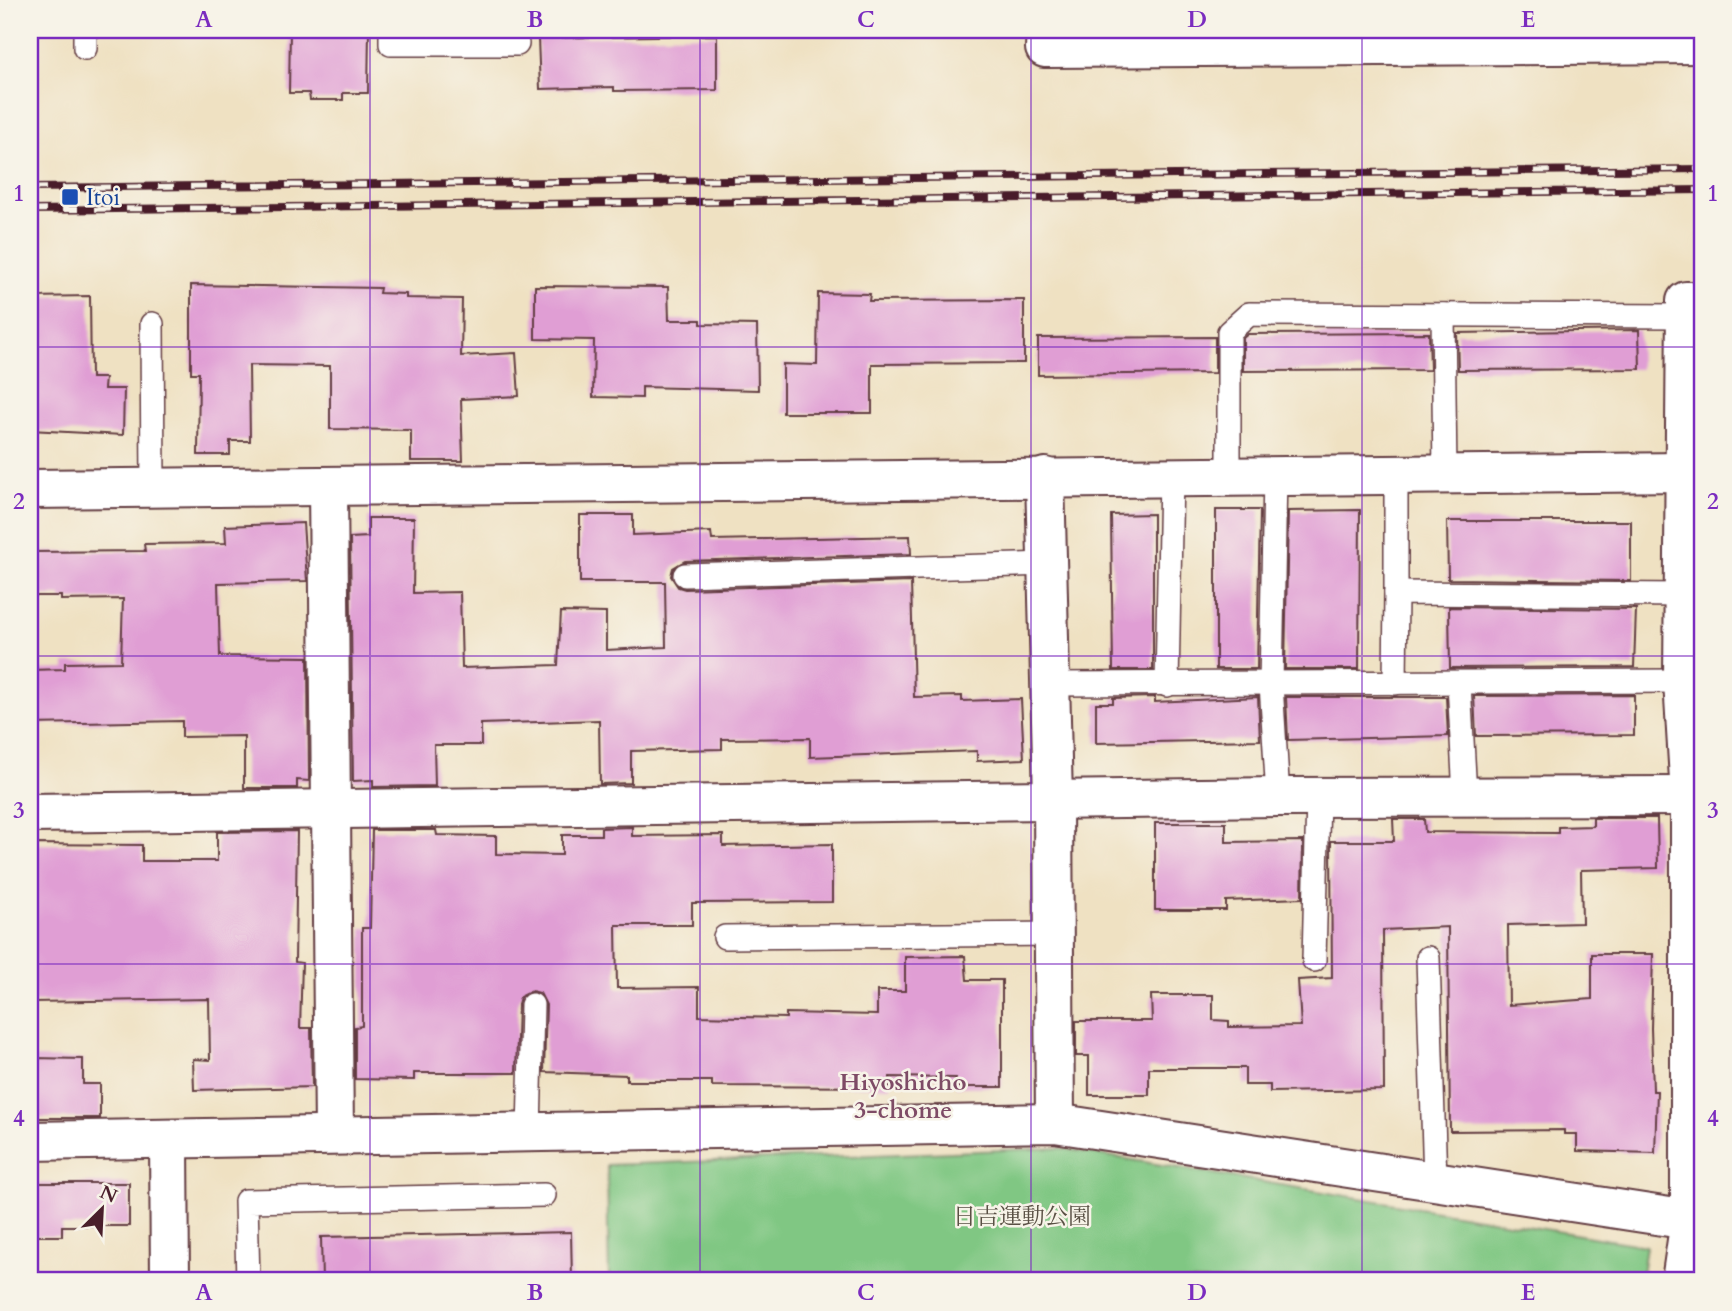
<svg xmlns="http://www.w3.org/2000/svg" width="1732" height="1311" font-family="Cardo,'Noto Serif JP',serif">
<rect width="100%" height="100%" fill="#f7f3e8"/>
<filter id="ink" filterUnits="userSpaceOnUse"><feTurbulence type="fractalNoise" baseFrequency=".0143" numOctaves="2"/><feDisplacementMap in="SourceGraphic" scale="14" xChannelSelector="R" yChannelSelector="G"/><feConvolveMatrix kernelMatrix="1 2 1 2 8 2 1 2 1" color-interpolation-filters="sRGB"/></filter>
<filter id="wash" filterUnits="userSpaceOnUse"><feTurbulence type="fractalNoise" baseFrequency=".00686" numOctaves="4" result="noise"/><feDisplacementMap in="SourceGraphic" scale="28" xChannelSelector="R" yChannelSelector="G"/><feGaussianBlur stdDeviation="1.57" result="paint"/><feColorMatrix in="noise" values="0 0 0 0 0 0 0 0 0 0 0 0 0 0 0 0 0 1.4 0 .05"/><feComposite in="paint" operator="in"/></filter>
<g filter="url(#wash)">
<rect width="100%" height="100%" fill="#efe1c2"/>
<polygon fill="#80c783" stroke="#657357" stroke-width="2" points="1060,1148 1646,1246 1641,1281 609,1281 607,1165"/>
<g id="blocks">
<g fill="#e09ed4">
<polygon points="290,30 369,30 368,93 343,93 343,100 310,100 309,93 289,93"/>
<polygon points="717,35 717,90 614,91 614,87 540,89 538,38"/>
<polygon points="191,285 380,288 379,293 406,294 406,298 462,299 461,356 516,353 519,396 461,399 463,461 411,461 411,430 330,429 330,366 249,365 250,441 230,441 230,455 198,455 199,373 191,373"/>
<polygon points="535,286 668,287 669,320 701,320 701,324 757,325 758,390 642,387 642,398 593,397 594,340 535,339"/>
<polygon points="818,293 870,294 869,301 1024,300 1024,363 872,364 872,413 783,413 783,364 817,365"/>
<polygon points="90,296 91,378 105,378 104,389 124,389 123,435 30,430 30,297"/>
<polygon points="1639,330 1640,369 1458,370 1457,333"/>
<polygon points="1429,333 1430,370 1243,371 1243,338 1248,334"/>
<polygon points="1215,337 1215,373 1038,375 1038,338"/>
<polygon points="1216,510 1260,510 1257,669 1216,669"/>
<polygon points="1360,510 1359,669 1285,669 1288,511"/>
<polygon points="1153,514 1153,670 1113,670 1111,515"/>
<polygon points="580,515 633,515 633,535 711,532 712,540 910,536 911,554 685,561 673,568 671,576 678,587 685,589 911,582 914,697 962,696 962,701 1021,699 1024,759 977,761 977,751 810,757 810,738 722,739 722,749 631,751 631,783 600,784 599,720 481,724 481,745 434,745 435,786 373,787 373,780 353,781 350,538 368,537 368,518 414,518 413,593 460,592 462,668 558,665 561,612 606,613 606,650 666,647 665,582 580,582"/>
<polygon points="1447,521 1631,521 1631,581 1448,579"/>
<polygon points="303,523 307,581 218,583 220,656 308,657 309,781 297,780 297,788 244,788 244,736 182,737 182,721 30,724 30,670 65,669 65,663 121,662 123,599 61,600 61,596 30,596 30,552 145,551 144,544 226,543 225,526"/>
<polygon points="1449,607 1636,609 1634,667 1450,668"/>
<polygon points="1634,695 1634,735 1476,736 1474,696"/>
<polygon points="1155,697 1155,702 1258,697 1260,740 1096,743 1096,703 1113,703 1113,698"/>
<polygon points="1286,697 1446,697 1448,736 1288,740"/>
<polygon points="1593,818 1657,818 1658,868 1581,870 1582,923 1508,925 1509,1005 1592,999 1592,954 1653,954 1651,1028 1653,1091 1657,1091 1655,1153 1577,1151 1577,1134 1564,1134 1564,1130 1450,1131 1448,927 1383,930 1384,1090 1270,1092 1270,1085 1245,1085 1245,1068 1149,1068 1149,1095 1089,1095 1089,1056 1076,1056 1076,1021 1152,1021 1151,995 1213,995 1213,1020 1229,1021 1229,1027 1301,1026 1298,980 1332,978 1331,841 1394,841 1393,819 1424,819 1425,832 1558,833 1558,827 1593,826"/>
<polygon points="1155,823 1226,823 1226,842 1303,841 1302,898 1226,901 1226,910 1155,910"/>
<polygon points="632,827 632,836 723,835 723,846 832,844 832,902 692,903 692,925 616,925 617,988 699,987 699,1016 786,1018 786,1013 877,1015 877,991 905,991 905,957 965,956 967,980 1002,980 1002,1087 956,1087 956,1078 890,1077 890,1087 712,1086 712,1081 627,1081 627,1075 544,1072 546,1005 540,993 532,991 520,997 518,1004 516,1073 414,1073 414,1080 355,1079 355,1027 362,1026 362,928 370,928 372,830 436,830 437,835 496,836 496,854 562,855 562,835 601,835 601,828"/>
<polygon points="297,831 295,962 302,963 300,1028 311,1028 312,1087 194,1090 193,1059 210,1060 209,999 32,1002 30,844 142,845 142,861 217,861 217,832"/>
<polygon points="34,1058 83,1059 83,1084 100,1084 100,1118 34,1118"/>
<polygon points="30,1183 129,1183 129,1226 62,1226 62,1236 30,1236"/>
<polygon points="571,1232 572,1281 322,1281 321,1237"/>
</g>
</g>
</g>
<g filter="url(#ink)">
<use href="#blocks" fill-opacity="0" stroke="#633c42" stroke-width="2"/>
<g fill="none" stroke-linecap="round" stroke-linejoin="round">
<g stroke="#633c42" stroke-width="26">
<g id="service">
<polyline points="85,30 85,48"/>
<polyline points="391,30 391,44 517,44"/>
<polyline points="1443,315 1445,474"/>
<polyline points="152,324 153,488"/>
<polyline points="1275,475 1271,684 1278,797"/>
<polyline points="1229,476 1229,332 1249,314 1686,316"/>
<polyline points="685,575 1047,564"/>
<polyline points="1396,593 1396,474"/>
<polyline points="1395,683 1396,593 1684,595"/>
<polyline points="1459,683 1465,796"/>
<polyline points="1050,684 1683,681"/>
<polyline points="1167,685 1171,476"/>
<polyline points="725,937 1054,934"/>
<polyline points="1428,958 1435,1181"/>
<polyline points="1314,960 1318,797"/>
<polyline points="529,1134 532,1005"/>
<polyline points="248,1281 246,1201 544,1195"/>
</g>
</g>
<g stroke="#633c42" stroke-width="42">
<g id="minor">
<polyline points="1046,30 1045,48 1702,44"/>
<polyline points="1045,477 1053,800 1055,1123"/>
<polyline points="328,486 334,1135"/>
<polyline points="30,489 1685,472"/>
<polyline points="30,813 1278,797 1690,796"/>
<polyline points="169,1140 170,1281"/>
<polyline points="30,1141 1055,1123 1702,1222"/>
<polyline points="1681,1281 1690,1220 1690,796 1683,681 1686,301 1702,301"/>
</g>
</g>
<use href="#service" stroke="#fff" stroke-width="23"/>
<use href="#minor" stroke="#fff" stroke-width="38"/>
<g stroke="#4a1f2b" stroke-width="8">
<g id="rail">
<polyline points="30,188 1702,169"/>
<polyline points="30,210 1702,190"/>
</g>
</g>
<use href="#rail" stroke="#f7f3e8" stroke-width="5" stroke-dasharray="16" stroke-linecap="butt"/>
</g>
</g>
<path fill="none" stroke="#7b2cbf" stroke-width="2" stroke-opacity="0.55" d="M370 30V1281M700 30V1281M1031 30V1281M1362 30V1281M30 347H1702M30 656H1702M30 964H1702"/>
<rect fill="#1a4fb4" stroke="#f7f3e8" stroke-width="2.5" x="61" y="188" width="18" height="18" rx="3.5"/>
<g text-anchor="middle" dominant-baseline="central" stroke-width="5" stroke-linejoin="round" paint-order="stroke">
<g font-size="23" fill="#164399" stroke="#f7f3e8" text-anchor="start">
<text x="86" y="197">Itoi</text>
</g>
<g font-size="23" fill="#5a5145" stroke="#f7f3e8">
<text x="1022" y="1216">日吉運動公園</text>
</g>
<g font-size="24" font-weight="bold" fill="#7e4b66" stroke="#f7f3e8">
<text x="903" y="1082">Hiyoshicho<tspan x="903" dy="28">3-chome</tspan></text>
</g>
</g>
<rect width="1732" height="1311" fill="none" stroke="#f7f3e8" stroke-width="77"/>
<g transform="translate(102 1209) rotate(24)" stroke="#f7f3e8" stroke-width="5" paint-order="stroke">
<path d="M0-5L12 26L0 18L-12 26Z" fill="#4a1f2b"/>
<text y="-10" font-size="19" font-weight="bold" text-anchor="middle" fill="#4a1f2b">N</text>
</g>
<rect x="38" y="38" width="1656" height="1234" fill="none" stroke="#7b2cbf" stroke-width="2.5"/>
<g font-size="23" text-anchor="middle" font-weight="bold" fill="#7b2cbf">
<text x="204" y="27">A</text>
<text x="535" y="27">B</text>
<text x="866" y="27">C</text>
<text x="1197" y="27">D</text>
<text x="1528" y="27">E</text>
<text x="19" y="201">1</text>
<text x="1713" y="201">1</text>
<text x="19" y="509">2</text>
<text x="1713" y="509">2</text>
<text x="19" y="818">3</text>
<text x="1713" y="818">3</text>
<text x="19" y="1126">4</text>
<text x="1713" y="1126">4</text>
<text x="204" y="1300">A</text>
<text x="535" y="1300">B</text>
<text x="866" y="1300">C</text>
<text x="1197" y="1300">D</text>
<text x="1528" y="1300">E</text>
</g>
</svg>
